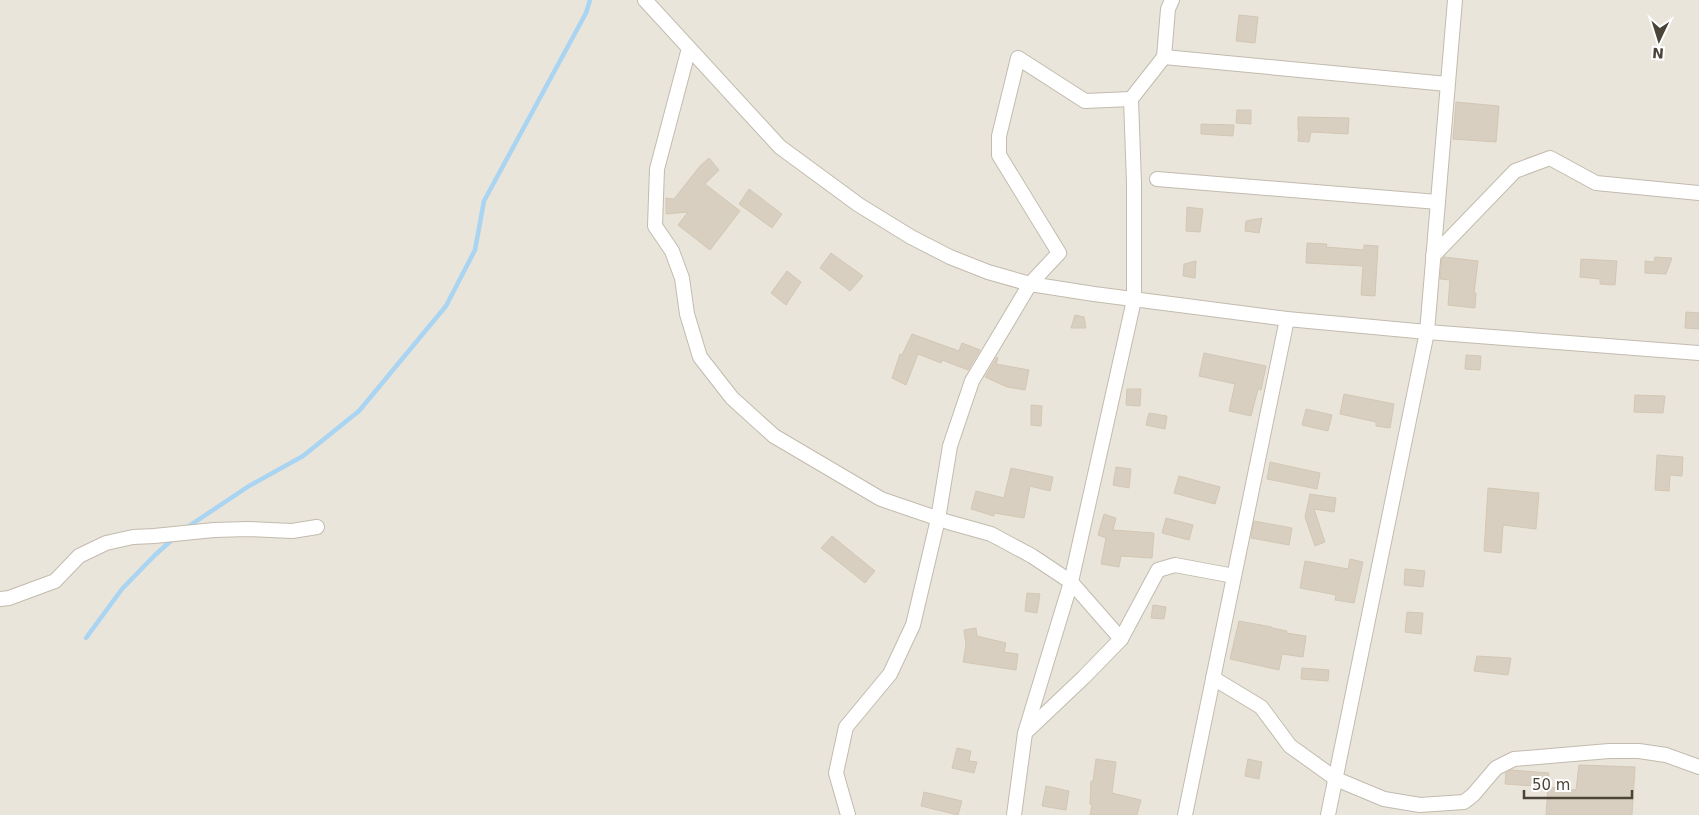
<svg xmlns="http://www.w3.org/2000/svg" width="1699" height="815" font-family="'DejaVu Sans',sans-serif">
<rect width="100%" height="100%" fill="#f6f3ec"/>
<rect fill="#eae5da" x="0" y="0" width="1699" height="815"/>
<g fill="none" stroke-linecap="round" stroke-linejoin="round">
<g stroke="#a9d4f2" stroke-width="4.5">
<polyline points="186,528 249,486 303,456 359,411 446,306 475,250 484,201 586,13 590,0"/>
<polyline points="86,638 122,589 155,555 174,538"/>
</g>
</g>
<g fill="#d8cfc1" stroke="#d3c7b4">
<polygon points="1239,15 1258,17 1255,43 1236,41"/>
<polygon points="1456,102 1499,106 1496,142 1453,139"/>
<polygon points="1237,110 1251,110 1251,124 1236,123"/>
<polygon points="1298,117 1349,118 1348,134 1311,132 1309,142 1298,141 1299,130 1298,130"/>
<polygon points="1201,124 1234,125 1233,136 1201,134"/>
<polygon points="709,158 719,170 705,184 740,211 710,250 678,225 688,212 666,214 666,198 674,199 700,166"/>
<polygon points="749,189 782,214 772,228 739,204"/>
<polygon points="1187,207 1203,209 1200,232 1186,231"/>
<polygon points="1262,218 1259,233 1245,231 1246,221"/>
<polygon points="1307,243 1327,244 1326,247 1364,250 1364,245 1378,246 1375,296 1361,295 1363,266 1306,263"/>
<polygon points="831,253 863,276 850,291 820,268"/>
<polygon points="1444,257 1478,261 1474,293 1476,293 1475,308 1448,305 1450,280 1440,279 1442,259"/>
<polygon points="1655,257 1672,258 1666,274 1645,273 1645,261 1654,262"/>
<polygon points="1581,259 1617,261 1615,285 1600,284 1600,279 1580,277"/>
<polygon points="1196,261 1195,278 1183,276 1184,264"/>
<polygon points="787,271 801,282 786,305 771,293"/>
<polygon points="1686,312 1699,313 1699,329 1685,328"/>
<polygon points="1075,315 1084,317 1086,328 1071,328"/>
<polygon points="912,334 959,351 962,343 980,350 968,370 942,360 941,363 918,354 906,385 892,378 900,354 902,355"/>
<polygon points="1204,353 1266,366 1261,390 1258,389 1251,416 1229,411 1235,384 1199,376"/>
<polygon points="1466,355 1481,356 1480,370 1465,369"/>
<polygon points="997,357 998,358 996,364 1029,370 1025,390 1007,387 985,377"/>
<polygon points="1127,389 1141,389 1140,406 1126,405"/>
<polygon points="1344,394 1394,404 1390,428 1376,426 1376,422 1340,414"/>
<polygon points="1635,395 1665,396 1663,413 1634,412"/>
<polygon points="1031,405 1042,406 1041,426 1031,425"/>
<polygon points="1306,409 1332,415 1328,431 1302,425"/>
<polygon points="1149,413 1167,416 1165,429 1146,425"/>
<polygon points="1657,455 1683,457 1682,476 1670,475 1669,491 1655,490"/>
<polygon points="1270,462 1320,473 1317,489 1267,479"/>
<polygon points="1116,467 1131,469 1129,488 1113,485"/>
<polygon points="1011,468 1053,477 1050,491 1030,486 1024,518 994,513 994,516 971,509 976,491 1004,498"/>
<polygon points="1179,476 1220,487 1215,504 1174,493"/>
<polygon points="1488,488 1539,493 1536,529 1503,525 1501,553 1484,551"/>
<polygon points="1310,494 1336,498 1334,512 1314,509 1325,542 1315,546 1305,517"/>
<polygon points="1104,514 1116,518 1113,530 1154,533 1152,558 1121,556 1119,567 1101,564 1106,538 1098,535"/>
<polygon points="1166,518 1193,525 1189,540 1162,533"/>
<polygon points="1254,521 1292,528 1289,545 1251,538"/>
<polygon points="832,536 875,571 865,583 821,548"/>
<polygon points="1350,559 1363,562 1354,603 1335,600 1336,595 1300,588 1305,561 1348,569"/>
<polygon points="1405,569 1425,571 1423,587 1404,585"/>
<polygon points="1027,593 1040,594 1037,613 1025,611"/>
<polygon points="1153,605 1166,607 1164,619 1151,618"/>
<polygon points="1407,612 1423,613 1421,634 1405,632"/>
<polygon points="1239,621 1272,627 1272,628 1287,631 1286,633 1306,636 1303,657 1282,654 1279,670 1230,659"/>
<polygon points="976,628 977,636 1006,643 1004,652 1018,654 1016,670 963,662 966,645 964,630"/>
<polygon points="1477,656 1511,658 1508,675 1474,671"/>
<polygon points="1302,668 1329,670 1328,681 1301,679"/>
<polygon points="957,748 971,751 969,761 977,762 974,773 952,768"/>
<polygon points="1096,759 1116,762 1112,793 1141,800 1137,815 1090,815 1092,805 1090,804 1091,781 1093,781"/>
<polygon points="1248,759 1262,762 1259,779 1245,776"/>
<polygon points="1579,765 1635,767 1632,815 1546,815 1548,787 1576,790"/>
<polygon points="1511,770 1549,773 1548,787 1505,784 1506,773"/>
<polygon points="1046,786 1069,791 1066,810 1042,806"/>
<polygon points="924,792 962,801 958,815 921,806"/>
</g>
<g fill="none" stroke-linecap="round" stroke-linejoin="round">
<g stroke="#c2bbae" stroke-width="16">
<g id="street">
<polyline points="645,0 780,147 859,205 911,237 950,257 988,272 1030,284 1094,294 1287,319 1427,332 1699,353"/>
<polyline points="689,48 657,169 655,226 672,251 682,278 687,314 700,357 732,398 774,436 881,499 948,522 991,534 1032,556 1071,582 1121,639"/>
<polyline points="1164,57 1447,84"/>
<polyline points="1157,179 1438,202"/>
<polyline points="1433,256 1515,171 1550,158 1596,183 1699,193"/>
<polyline points="0,599 9,598 55,581 79,556 106,543 133,537 154,536 214,530 248,529 292,531 317,527"/>
<polyline points="1213,678 1261,707 1290,746 1336,779 1384,799 1420,805 1464,802 1473,795 1496,768 1514,759 1609,751 1639,751 1666,755 1699,767"/>
<polyline points="1026,732 1084,677 1121,639 1158,570 1175,565 1234,576"/>
<polyline points="848,815 836,773 846,727 890,674 913,625 938,519 950,446 972,381 1030,284 1059,253 999,155 999,136 1018,58 1085,101 1131,99"/>
<polyline points="1014,815 1025,733 1071,582 1134,300 1134,183 1131,99 1164,57 1168,9 1172,0"/>
<polyline points="1185,815 1287,319"/>
<polyline points="1328,815 1427,332 1455,0"/>
</g>
</g>
<use href="#street" stroke="#fff" stroke-width="14"/>
</g>
<g transform="translate(1659 40) rotate(184)" stroke="#ffffff" stroke-width="4" paint-order="stroke">
<path d="M0-4L9 19L0 12L-9 19Z" fill="#4b4439"/>
<text y="-8" font-size="14" font-weight="bold" text-anchor="middle" fill="#4b4439">N</text>
</g>
<path d="M1524 790v8h108v-8" fill="none" stroke="#4b4439" stroke-width="2.5"/>
<text x="1532" y="790" font-size="15" fill="#4b4439" stroke="#ffffff" stroke-width="4" paint-order="stroke">50 m</text>
</svg>
